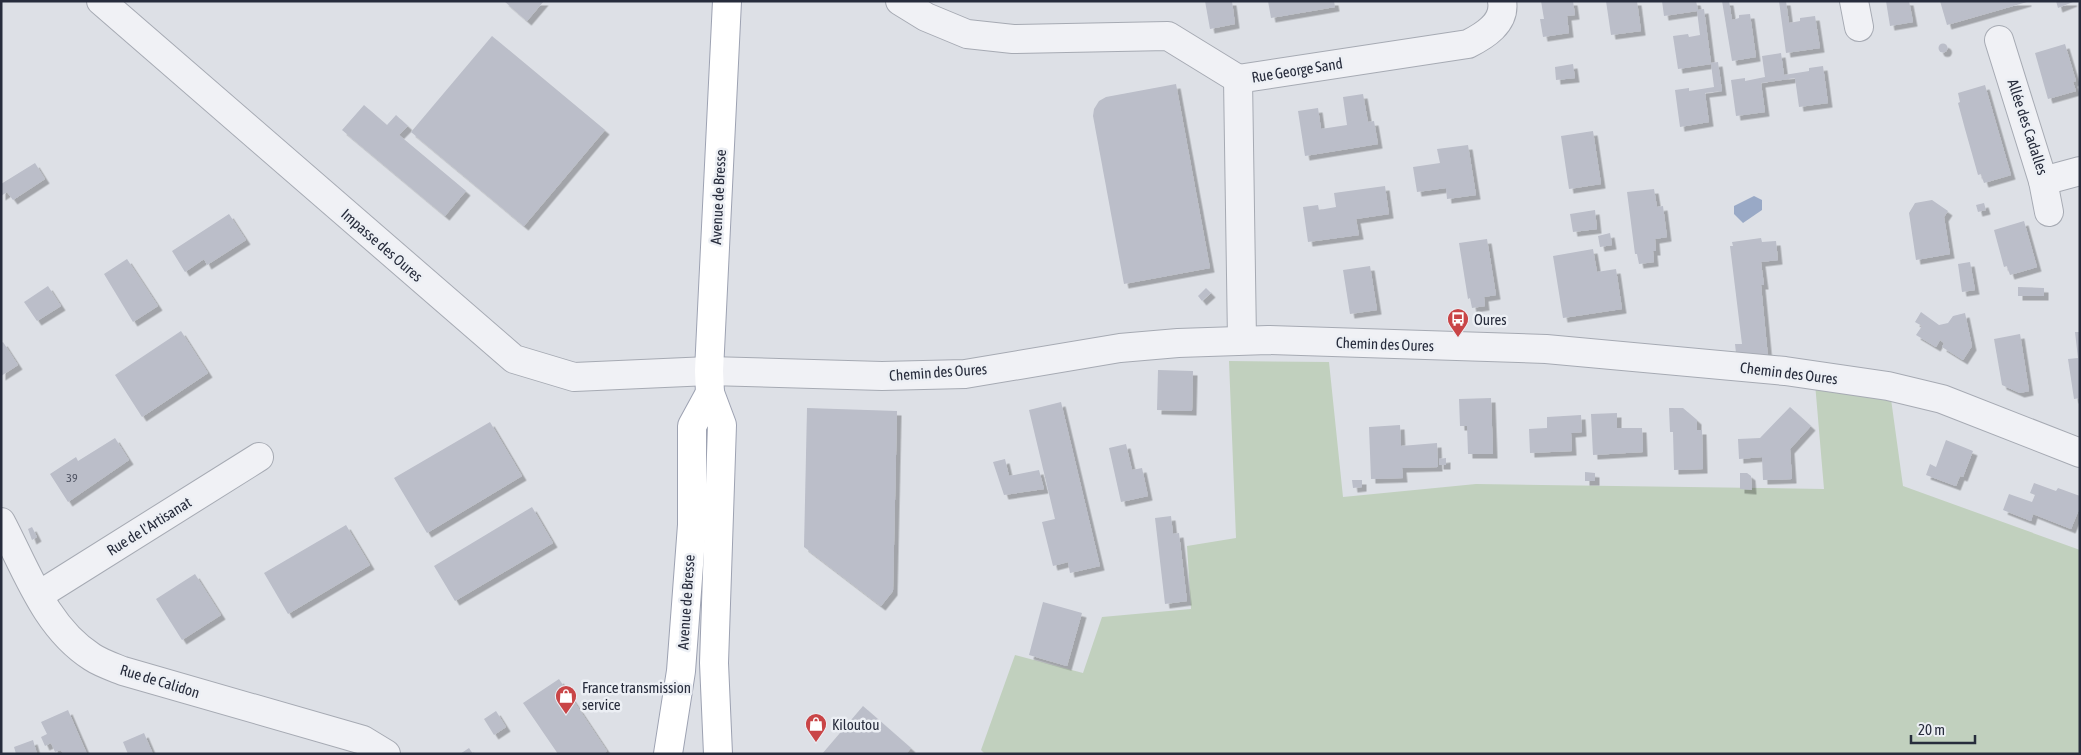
<svg xmlns="http://www.w3.org/2000/svg" width="2081" height="755" font-family="'Asap Condensed',sans-serif">
<defs>
<filter id="shadow"><feDropShadow dx="4.5" dy="4.5" stdDeviation="0" flood-color="#0004"/></filter>
</defs>
<rect width="100%" height="100%" fill="#dde0e6"/>
<polygon fill="#c1d0be" points="1229,361 1329,362 1343,497 1476,484 1824,489 1815,383 1891,399 1903,486 2080,550 2080,754 985,754 981,750 1015,655 1083,673 1102,617 1191,609 1187,546 1236,538"/>
<polygon fill="#99a9c6" points="1754,196 1762,200 1762,210 1743,223 1734,214 1734,206"/>
<g fill="#bbbec9" filter="url(#shadow)">
<polygon points="504,1 544,1 527,21"/>
<polygon points="1205,1 1232,1 1235,24 1210,29"/>
<polygon points="1268,1 1334,1 1335,7 1271,18"/>
<polygon points="1541,1 1573,1 1575,15 1567,16 1569,33 1543,37 1540,19 1544,19"/>
<polygon points="1606,1 1637,1 1641,31 1611,35"/>
<polygon points="1662,1 1696,1 1698,10 1704,9 1711,63 1718,62 1722,91 1705,93 1709,122 1680,127 1675,90 1689,88 1689,91 1714,87 1711,64 1678,69 1673,36 1688,34 1689,37 1700,35 1697,11 1664,16"/>
<polygon points="1722,1 1729,1 1732,20 1739,18 1739,15 1750,14 1756,57 1732,61"/>
<polygon points="1779,1 1786,1 1789,23 1800,21 1800,18 1815,16 1820,48 1786,53"/>
<polygon points="1886,1 1909,1 1913,22 1890,26"/>
<polygon points="1940,1 2027,1 2027,2 1947,25"/>
<polygon points="2056,1 2072,1 2073,2 2058,8"/>
<polygon points="492,36 605,130 524,226 411,132"/>
<circle cx="1943" cy="48" r="4.5"/>
<polygon points="2065,44 2076,81 2073,82 2076,91 2048,99 2035,53"/>
<polygon points="1781,53 1784,75 1809,71 1809,68 1823,66 1828,103 1799,107 1795,78 1761,83 1765,112 1736,116 1731,80 1745,78 1745,81 1765,77 1762,56"/>
<polygon points="1573,64 1575,78 1556,80 1555,67"/>
<polygon points="1176,84 1210,268 1124,284 1093,116 1094,109 1099,101 1106,97"/>
<polygon points="1985,85 2011,175 1984,183 1981,174 1978,175 1965,129 1958,103 1960,102 1958,93"/>
<polygon points="1363,94 1368,122 1374,121 1378,144 1305,156 1298,111 1318,108 1321,129 1347,125 1343,97"/>
<polygon points="364,105 387,125 396,115 408,126 399,135 466,191 445,216 342,130"/>
<polygon points="1593,131 1601,184 1569,189 1561,136"/>
<polygon points="1468,145 1476,195 1447,199 1446,188 1417,192 1413,167 1440,163 1437,149"/>
<polygon points="35,163 45,179 13,200 7,192 1,196 1,184"/>
<polygon points="1385,186 1389,214 1356,219 1359,235 1308,242 1303,207 1318,205 1319,210 1336,207 1334,193"/>
<polygon points="1654,189 1657,207 1663,206 1667,237 1655,239 1656,251 1653,251 1654,262 1639,264 1637,254 1635,254 1627,192"/>
<polygon points="1932,200 1948,211 1944,217 1950,254 1916,260 1909,213 1915,203"/>
<polygon points="1984,203 1986,210 1978,212 1976,205"/>
<polygon points="1595,210 1597,229 1573,232 1570,214"/>
<polygon points="229,214 246,240 207,265 204,259 185,272 172,251"/>
<polygon points="2024,221 2037,267 2010,275 2007,266 2004,267 1994,230"/>
<polygon points="1610,233 1612,245 1600,247 1598,236"/>
<polygon points="1761,238 1762,242 1776,241 1778,260 1761,262 1764,285 1761,285 1768,357 1736,353 1735,344 1742,344 1730,246 1733,246 1732,242"/>
<polygon points="1487,239 1496,295 1484,297 1485,306 1472,308 1470,298 1468,299 1459,243"/>
<polygon points="1593,249 1597,272 1616,269 1622,309 1563,318 1553,256"/>
<polygon points="127,259 158,306 133,322 104,274"/>
<polygon points="1970,262 1975,290 1962,292 1958,264"/>
<polygon points="1370,266 1377,310 1350,314 1343,270"/>
<polygon points="48,286 61,306 37,321 24,302"/>
<polygon points="2018,287 2044,288 2044,296 2018,296"/>
<polygon points="1206,288 1211,293 1202,301 1198,296"/>
<polygon points="1921,312 1939,325 1948,323 1953,316 1965,313 1972,346 1963,360 1942,347 1944,343 1940,340 1936,347 1916,335 1922,326 1915,322"/>
<polygon points="181,331 208,373 142,417 115,375"/>
<polygon points="2075,332 2080,332 2080,398 2074,399 2068,359 2078,358"/>
<polygon points="2020,334 2029,391 2020,393 2002,385 1994,339"/>
<polygon points="3,342 18,365 1,376 1,343"/>
<polygon points="1158,370 1193,371 1192,411 1157,410"/>
<polygon points="1491,398 1493,454 1468,454 1467,426 1460,426 1459,399"/>
<polygon points="1061,402 1100,566 1070,573 1068,562 1053,566 1042,522 1055,519 1029,410"/>
<polygon points="1790,407 1811,426 1790,449 1792,479 1763,480 1762,457 1739,459 1738,439 1760,438"/>
<polygon points="807,408 897,411 893,591 881,606 804,547"/>
<polygon points="1669,408 1683,408 1697,420 1697,430 1702,430 1703,469 1674,470 1673,432 1670,432"/>
<polygon points="1617,413 1617,428 1642,428 1643,452 1593,455 1591,414"/>
<polygon points="1581,415 1582,432 1571,433 1572,451 1530,453 1529,429 1547,428 1547,417"/>
<polygon points="490,422 522,476 427,533 394,478"/>
<polygon points="1400,425 1401,446 1437,443 1438,467 1402,468 1403,478 1371,479 1369,427"/>
<polygon points="115,438 129,460 68,502 50,474 76,457 78,461"/>
<polygon points="1946,440 1973,451 1963,477 1960,476 1956,486 1926,475 1930,464 1936,467"/>
<polygon points="1126,444 1132,470 1142,468 1148,496 1121,502 1109,448"/>
<polygon points="1446,458 1446,465 1439,465 1439,459"/>
<polygon points="1005,459 1009,476 1039,470 1044,489 1004,495 993,462"/>
<polygon points="1585,472 1595,473 1595,481 1585,481"/>
<polygon points="1740,473 1747,473 1751,476 1752,490 1740,489"/>
<polygon points="1352,480 1362,480 1362,487 1353,488"/>
<polygon points="2034,483 2056,491 2058,488 2080,496 2080,507 2071,529 2033,514 2031,521 2003,510 2009,494 2032,502 2035,495 2030,493"/>
<polygon points="532,507 553,543 455,601 434,566"/>
<polygon points="1171,516 1173,534 1179,533 1187,601 1165,604 1155,518"/>
<polygon points="346,525 370,565 288,614 264,573"/>
<polygon points="32,527 37,537 32,540 28,529"/>
<polygon points="195,574 221,615 182,640 156,599"/>
<polygon points="1043,602 1082,613 1067,666 1029,655"/>
<polygon points="559,679 607,751 604,754 558,754 523,703"/>
<polygon points="863,706 911,748 906,754 822,754"/>
<polygon points="68,710 87,754 63,754 61,750 55,752 51,743 45,746 41,737 47,734 41,722"/>
<polygon points="496,711 506,727 494,735 484,719"/>
<polygon points="144,733 153,754 128,754 123,742"/>
<polygon points="33,740 37,754 16,754 14,747"/>
<polygon points="469,748 473,754 460,754"/>
</g>
<g fill="none" stroke-linecap="round" stroke-linejoin="round">
<g stroke="#a6aab3" stroke-width="30">
<g id="minor">
<polyline points="101,1 514,359 574,377 709,371 882,376 965,374 1120,348 1178,343 1268,340 1546,349 1785,371 1888,386 1942,399 2080,453"/>
<polyline points="900,1 926,17 967,34 1013,39 1168,36 1238,79"/>
<polyline points="1854,1 1859,27"/>
<polyline points="1999,40 2043,181 2080,171"/>
<polyline points="2043,181 2049,212"/>
<path d="M1242 340 1238 79 1468 44C1484 36 1506 23 1502 1"/>
<path d="M1 522C26 569 45 627 92 657 101 663 113 667 123 671L363 740 386 754"/>
<polyline points="39,595 259,457"/>
</g>
</g>
<g stroke="#9da2b2" stroke-width="30">
<g id="major">
<polyline points="668,754 681,671 692,525 692,426 710,393"/>
<polyline points="718,754 714,663 722,425 710,393 709,371 727,1"/>
</g>
</g>
<use href="#minor" stroke="#f0f1f5" stroke-width="28"/>
<use href="#major" stroke="#fff" stroke-width="28"/>
</g>
<defs>
<g id="bus-pin" transform="scale(1.125)"><path d="M0 17L-7.5 6A9.5 9.5 0 1 1 7.5 6Z" fill="#c94547" stroke="#eceff4"/><path d="M-5-6H5V4H4V6H2V4H-2V6H-4V4H-5ZM-3.5-4V0h7V-4ZM-3.5 1.2v1.5H-2V1.2ZM2 1.2v1.5H3.5V1.2Z" fill="#fff"/></g>
<g id="shop-pin" transform="scale(1.125)"><path d="M0 17L-7.5 6A9.5 9.5 0 1 1 7.5 6Z" fill="#c94547" stroke="#eceff4"/><path d="M-5-2.5h2.3a2.7 3.5 0 0 1 5.4 0H5L5.5 6h-11ZM-1.5-2.5h3a1.5 2.3 0 0 0-3 0Z" fill="#fff"/></g>
</defs>
<g fill-rule="evenodd">
<use href="#bus-pin" x="1458" y="319"/>
<use href="#shop-pin" x="566" y="696"/>
<use href="#shop-pin" x="816" y="724"/>
</g>
<g text-anchor="middle" dominant-baseline="central" stroke-width="5" stroke-linejoin="round" paint-order="stroke">
<g font-size="12" fill="#4c505f">
<text x="72" y="478">39</text>
</g>
<g font-size="15" fill="#272c3c" stroke="#eceff4">
<text transform="translate(1297 70) rotate(-9)">Rue George Sand</text>
<text transform="translate(2028 127) rotate(72)">Allée des Cadalles</text>
<text transform="translate(718 197) rotate(-87)">Avenue de Bresse</text>
<text transform="translate(382 245) rotate(41)">Impasse des Oures</text>
<text transform="translate(1385 344) rotate(2)">Chemin des Oures</text>
<text transform="translate(938 372) rotate(-4)">Chemin des Oures</text>
<text transform="translate(1789 373) rotate(7)">Chemin des Oures</text>
<text transform="translate(149 526) rotate(-32)">Rue de l'Artisanat</text>
<text transform="translate(686 602) rotate(-86)">Avenue de Bresse</text>
<text transform="translate(160 681) rotate(17)">Rue de Calidon</text>
</g>
<g font-size="15" fill="#272c3c" stroke="#eceff4" text-anchor="start">
<text x="1474" y="319">Oures</text>
<text x="582" y="687">France transmission<tspan x="582" dy="17">service</tspan></text>
<text x="832" y="724">Kiloutou</text>
</g>
</g>
<rect width="2081" height="755" fill="none" stroke="#272c3c" stroke-width="5"/>
<path d="M1911 735v8h64v-8" fill="none" stroke="#272c3c" stroke-width="2.5"/>
<text x="1918" y="735" font-size="15" fill="#272c3c" stroke="#eceff4" stroke-width="4" paint-order="stroke">20 m</text>
</svg>
